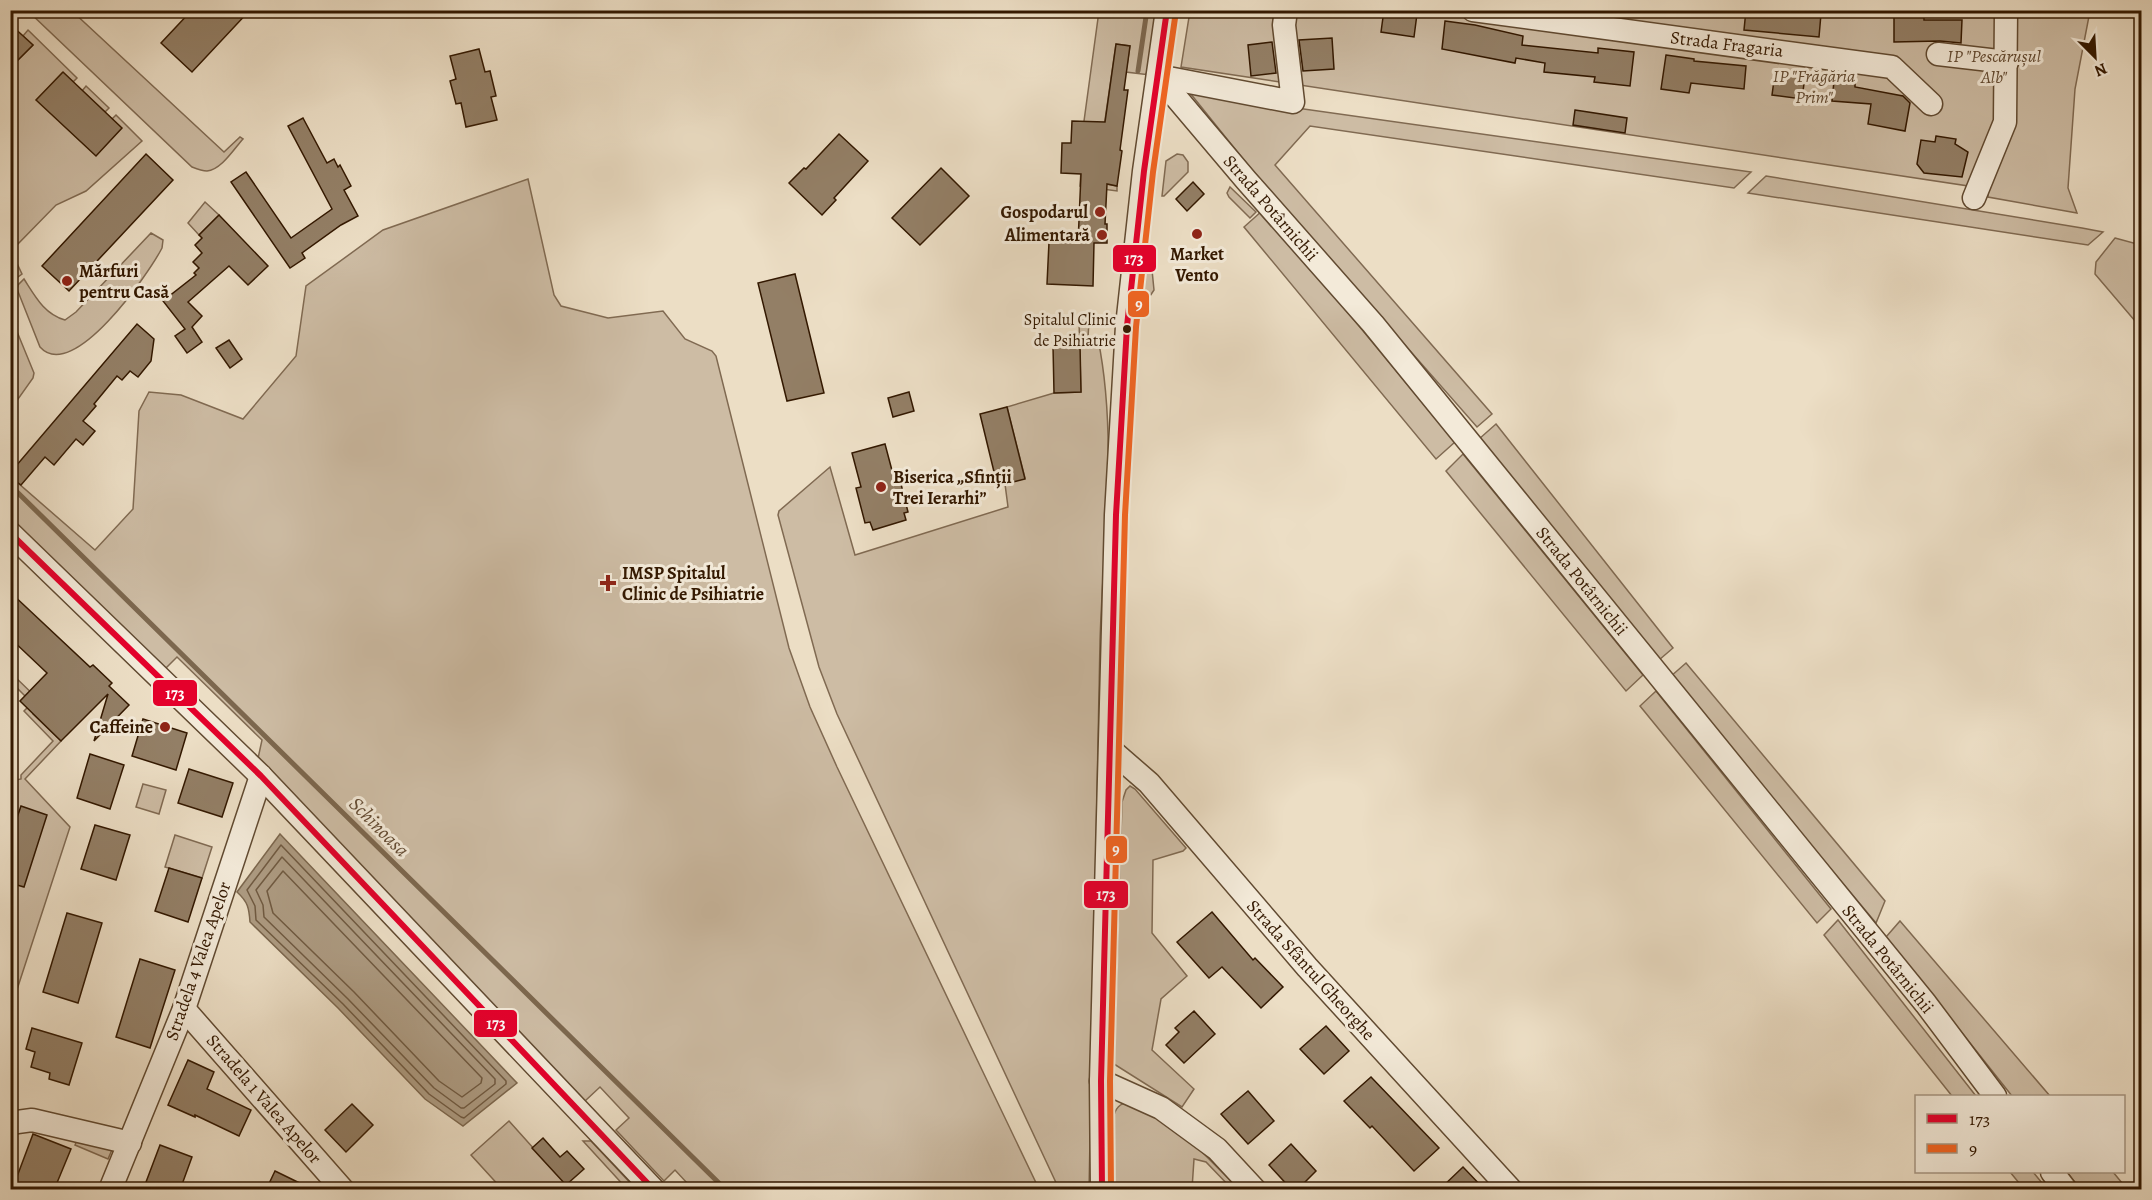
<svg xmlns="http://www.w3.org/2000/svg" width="2152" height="1200" font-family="Alegreya,serif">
<rect width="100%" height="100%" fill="#ecdec5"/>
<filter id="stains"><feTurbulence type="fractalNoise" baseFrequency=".00333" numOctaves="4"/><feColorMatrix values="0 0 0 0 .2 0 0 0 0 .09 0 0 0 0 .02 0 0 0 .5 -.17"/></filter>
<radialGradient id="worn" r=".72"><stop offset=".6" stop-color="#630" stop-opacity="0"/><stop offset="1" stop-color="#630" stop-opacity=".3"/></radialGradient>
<g fill="#cdbca4" stroke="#806a52" stroke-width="1.5">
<path d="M28 11H72L224 152 240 137 243 139C234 149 221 170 207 171 202 171 197 169 192 167Z"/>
<polygon points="1099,11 1159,11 1150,75 1126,72 1130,46 1116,44 1096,182 1117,186 1117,191 1080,186 1084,121"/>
<polygon points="1190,11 2090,11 2075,89 2068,188 2077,213 1988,197 1988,189 1181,67"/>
<polygon points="28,30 77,78 73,82 62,73 37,100 112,119 116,115 142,141 86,191 56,205 17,245 13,255 22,274 11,282 10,68 33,45 23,36"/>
<polygon points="86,86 109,108 105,112 82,91"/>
<polygon points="1190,93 1751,172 1734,188 1310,126 1275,165 1492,414 1477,427 1260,180"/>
<polygon points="1177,154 1183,155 1188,162 1188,172 1164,196 1162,196 1166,161"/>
<polygon points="1766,176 2082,228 2103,232 2088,245 1748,193"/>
<polygon points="528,179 554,295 561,306 608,318 663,311 685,339 712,351 716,356 789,648 810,707 837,767 1039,1189 684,1189 688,1184 675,1170 664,1181 616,1130 629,1118 600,1087 585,1101 257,763 262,740 177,657 165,669 38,550 11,521 11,477 95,550 133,509 139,411 149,392 181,395 243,419 296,356 306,286 383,230"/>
<polygon points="1230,187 1256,212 1250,218 1229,197 1227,193"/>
<polygon points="205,202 219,215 199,235 188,223"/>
<polygon points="1263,210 1455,442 1436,459 1244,227"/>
<path d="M151 233 163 240 162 248C149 273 73 384 40 347L17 289 18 285 24 279C35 296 44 314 65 320L76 312Z"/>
<polygon points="2115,238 2141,245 2141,328 2095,274 2096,262"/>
<polygon points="1147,258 1150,258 1151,260 1154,290 1144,305 1141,304"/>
<polygon points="11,317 34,373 33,378 11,409"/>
<path d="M1079 320H1089L1088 338 1098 339C1118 437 1103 542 1100 641 1095 824 1091 1007 1089 1189H1059L837 714 819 667 778 515 779 511 830 467 855 555 1008 507 1005 484 1025 478 1007 407 1054 393 1081 392Z"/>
<polygon points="1496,424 1673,648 1659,660 1479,439"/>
<polygon points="1463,454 1643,675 1626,691 1446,471"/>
<polygon points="1686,663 1885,901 1876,923 1670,677"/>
<polygon points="11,673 42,703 33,714 61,741 25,779 70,827 11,1008 11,781 21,779 21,775 53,741 24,711 32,703 11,682"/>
<polygon points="1656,691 1831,909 1817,923 1640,706"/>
<polygon points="143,784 166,790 159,814 136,807"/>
<polygon points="1130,786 1135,789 1186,848 1183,851 1153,860 1152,933 1187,976 1161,999 1152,1050 1194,1089 1182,1107 1114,1064 1122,802 1126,790"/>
<polygon points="175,835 212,847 202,878 165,867"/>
<polygon points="1838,920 1976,1096 1952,1096 1824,935"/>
<polygon points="1900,921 2050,1096 2012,1096 1886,937"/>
<path d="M1133 1101 1199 1149 1239 1189H1232L1206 1162 1194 1159 1192 1189 1113 1190 1114 1115C1117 1105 1122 1103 1133 1101Z"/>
<polygon points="509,1121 570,1189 502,1189 471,1155"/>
<polygon points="77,1140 114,1145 108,1159 75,1145"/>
<polygon points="583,1141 591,1141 636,1189 627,1189"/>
<polygon points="2010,1172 2033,1172 2047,1189 2024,1189"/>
<polygon points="2067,1172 2113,1172 2127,1189 2080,1189"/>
</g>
<path fill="#ad9b82" stroke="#7c674e" stroke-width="1.5" d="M280 834 517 1083 463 1126 425 1099 338 1008 250 922C249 908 248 902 237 892Z"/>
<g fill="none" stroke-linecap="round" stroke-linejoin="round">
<g stroke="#705a41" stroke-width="1.5">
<polygon points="281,845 506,1081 506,1084 464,1118 461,1117 429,1094 343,1004 256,920 255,906 247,890"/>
<polygon points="282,857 495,1079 495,1084 464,1108 461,1108 434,1088 348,999 264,917 263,905 256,890"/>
<polygon points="283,871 482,1078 481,1083 462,1097 439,1081 354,992 273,913 267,891"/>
</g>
<g stroke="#7c674e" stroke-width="5">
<polyline points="1138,71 1147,10"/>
<polyline points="10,485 726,1190"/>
</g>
</g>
<g fill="#937f66" stroke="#331800" stroke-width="1.5">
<polygon points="192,10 250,10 192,72 161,43"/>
<polygon points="1384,10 1417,14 1414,37 1381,32"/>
<polygon points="1746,10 1785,10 1821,14 1819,37 1744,30"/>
<polygon points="1894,14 1924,14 1924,20 1962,20 1961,43 1940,41 1894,42"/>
<polygon points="1445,21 1475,25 1523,36 1522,45 1598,53 1598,48 1634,52 1630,86 1594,82 1595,77 1544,72 1545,63 1516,58 1515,63 1442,49"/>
<polygon points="10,24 33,45 10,68"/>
<polygon points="1332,38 1334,69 1303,71 1299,40"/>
<polygon points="1272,42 1276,73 1251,76 1248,45"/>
<polygon points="1116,44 1130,46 1124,90 1128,90 1120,150 1122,151 1117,186 1107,184 1105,224 1107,224 1107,243 1094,243 1093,286 1047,284 1049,242 1078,243 1081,174 1061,173 1062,143 1071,143 1072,121 1105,122"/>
<polygon points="479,49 485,72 490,71 496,96 491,97 497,120 466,127 461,103 456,104 450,81 456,79 450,56"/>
<polygon points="1666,55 1694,59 1694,61 1746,66 1744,89 1691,83 1689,93 1661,89"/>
<polygon points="63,72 122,128 96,156 36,100"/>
<polygon points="1775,73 1805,76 1802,99 1772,95"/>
<polygon points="1834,81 1855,83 1855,87 1903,96 1910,103 1905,131 1868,124 1871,104 1832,101"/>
<polygon points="1575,110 1627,118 1625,133 1573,125"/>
<polygon points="303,118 327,163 334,159 338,167 340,165 351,186 344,190 358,216 341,225 302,253 305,258 290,268 231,182 246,172 291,238 332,209 288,126"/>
<polygon points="839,134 868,161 834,198 836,200 822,215 789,183 804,168 806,169"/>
<polygon points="1936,136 1956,139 1955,144 1968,152 1962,177 1924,173 1917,164 1921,140 1935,142"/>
<polygon points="146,154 173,180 69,291 42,266"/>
<polygon points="941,168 969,196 920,245 892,218"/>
<polygon points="1193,182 1204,194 1187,211 1176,199"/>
<polygon points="219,215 268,266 248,285 229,266 188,302 202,316 192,327 202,342 187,353 175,336 185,329 163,301 196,275 194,273 199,268 193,262 202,253 195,245 202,238 199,235"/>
<polygon points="795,274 824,393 787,401 758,283"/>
<polygon points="137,324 154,339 151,361 138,377 130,371 122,380 117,376 94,404 96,406 83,421 95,431 83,445 76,439 54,465 45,457 21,485 10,477 10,473"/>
<polygon points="229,340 242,359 230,368 216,348"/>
<polygon points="1080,345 1081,392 1054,393 1053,346"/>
<polygon points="909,392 914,411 893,417 888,398"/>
<polygon points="1007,407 1025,479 1005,484 1004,478 996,480 980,414"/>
<polygon points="885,444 894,478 899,476 908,512 904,513 906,520 873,530 870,522 865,523 856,488 861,487 852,453"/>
<polygon points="10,592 90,667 93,665 112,683 109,686 129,705 94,741 108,694 61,741 20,701 47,673 10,638"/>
<polygon points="143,719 187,733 176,770 132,756"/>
<polygon points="90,754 124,765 110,809 77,798"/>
<polygon points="189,769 233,783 222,817 178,803"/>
<polygon points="21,806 47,815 24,887 10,883 10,838"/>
<polygon points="95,825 130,835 116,880 81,869"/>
<polygon points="169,868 202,878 188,922 155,911"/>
<polygon points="1212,912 1253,960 1255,958 1283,987 1261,1008 1222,967 1209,978 1177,942"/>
<polygon points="67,913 102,923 78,1003 43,992"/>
<polygon points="140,959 175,970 150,1048 116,1037"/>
<polygon points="1194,1011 1215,1034 1184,1063 1166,1045 1179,1032 1175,1028"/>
<polygon points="1326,1026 1349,1051 1324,1074 1300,1049"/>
<polygon points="32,1028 82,1043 69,1085 49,1079 50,1073 31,1067 35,1052 26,1049"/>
<polygon points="188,1060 214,1072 207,1089 251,1110 239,1136 195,1115 195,1117 168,1105"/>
<polygon points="1371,1077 1439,1148 1414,1171 1372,1126 1370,1128 1344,1101"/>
<polygon points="1248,1091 1274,1121 1248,1144 1221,1114"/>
<polygon points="352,1104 373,1125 346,1152 325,1130"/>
<polygon points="33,1134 71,1149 54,1190 12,1190"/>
<polygon points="543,1138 560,1157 567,1151 584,1169 566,1185 532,1148"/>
<polygon points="1291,1144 1316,1171 1297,1190 1292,1190 1269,1165"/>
<polygon points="160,1145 192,1157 180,1190 143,1190"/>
<polygon points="1463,1167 1485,1190 1439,1190"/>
<polygon points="275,1171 314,1190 266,1190"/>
</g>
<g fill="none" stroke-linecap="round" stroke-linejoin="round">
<g stroke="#614a31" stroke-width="25">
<g id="minor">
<polyline points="1473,10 1892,67 1931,104"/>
<polyline points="1938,54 2007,62"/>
<polyline points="1158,76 1246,180 1373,324 1926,1004 1995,1096"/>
<polyline points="1158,76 1293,102 1284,25 1286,10"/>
<polyline points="1974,198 2005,122 2006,10"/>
<polyline points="10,533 261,776 654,1190"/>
<polyline points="1111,750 1149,783 1307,967 1511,1190"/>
<polyline points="184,1009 343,1190"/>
<polyline points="1101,1081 1161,1108 1217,1149 1255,1190"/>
<polyline points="10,1123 32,1120 130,1143"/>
<polyline points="2052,1172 2066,1190"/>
<polyline points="110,1190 184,1009 261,776"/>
<polyline points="1102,1190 1101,1081 1116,515 1127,326 1144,171 1167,10"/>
</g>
</g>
<use href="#minor" stroke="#f3ead9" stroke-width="22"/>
<g stroke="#f3ead9" stroke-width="10">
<g id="bus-1">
<polyline points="10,533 261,776 654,1190"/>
<polyline points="1102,1190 1101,1081 1116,515 1127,326 1144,171 1167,10"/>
</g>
</g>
<g stroke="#f3ead9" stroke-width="10">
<polyline id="bus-2" points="1111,1190 1110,1081 1125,515 1136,327 1153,172 1176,11"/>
</g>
<use href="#bus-1" stroke="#e4002b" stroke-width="6"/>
<use href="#bus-2" stroke="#f26522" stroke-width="6"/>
</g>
<g fill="#8f2418" stroke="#f3ead9" stroke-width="2">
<circle cx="1100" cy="212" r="6"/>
<circle cx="1197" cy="234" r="6"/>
<circle cx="1102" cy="235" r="6"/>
<circle cx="67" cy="281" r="6"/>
<circle cx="881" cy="487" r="6"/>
<path d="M605 574h6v6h6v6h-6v6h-6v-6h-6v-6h6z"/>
<circle cx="165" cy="727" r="6"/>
</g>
<circle fill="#331800" stroke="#f3ead9" stroke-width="2" cx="1127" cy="329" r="5"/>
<g text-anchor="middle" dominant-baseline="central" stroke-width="6" stroke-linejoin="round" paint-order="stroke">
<g font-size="16" fill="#331800" stroke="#f3ead9" text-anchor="end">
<text x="1116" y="320">Spitalul Clinic<tspan x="1116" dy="21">de Psihiatrie</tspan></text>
</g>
<g font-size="18" fill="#331800" stroke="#f3ead9">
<text transform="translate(1727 44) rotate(7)">Strada Fragaria</text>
<text transform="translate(1271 208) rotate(49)">Strada Potârnichii</text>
<text transform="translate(1582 581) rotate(51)">Strada Potârnichii</text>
<text transform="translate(1888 959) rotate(51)">Strada Potârnichii</text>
<text transform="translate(198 961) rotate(-71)">Stradela 4 Valea Apelor</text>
<text transform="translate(1311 970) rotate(48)">Strada Sfântul Gheorghe</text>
<text transform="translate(264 1099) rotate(49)">Stradela 1 Valea Apelor</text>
</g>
<g font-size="18" font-style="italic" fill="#614931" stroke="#f3ead9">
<text x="1994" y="56">IP "Pescărușul<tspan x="1994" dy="21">Alb"</tspan></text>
<text x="1814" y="76">IP "Frăgăria<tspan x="1814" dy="21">Prim"</tspan></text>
</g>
<g font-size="18" font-weight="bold" fill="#331800" stroke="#f3ead9" text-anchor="end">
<text x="1088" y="212">Gospodarul</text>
<text x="1090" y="235">Alimentară</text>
<text x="1197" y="254" text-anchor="middle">Market<tspan x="1197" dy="21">Vento</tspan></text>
<text x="79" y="271" text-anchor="start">Mărfuri<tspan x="79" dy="21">pentru Casă</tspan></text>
<text x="893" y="477" text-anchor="start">Biserica „Sfinții<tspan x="893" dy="21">Trei Ierarhi”</tspan></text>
<text x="622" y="573" text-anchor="start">IMSP Spitalul<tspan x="622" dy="21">Clinic de Psihiatrie</tspan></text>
<text x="153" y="727">Caffeine</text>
</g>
<g font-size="20" font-style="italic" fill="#644c34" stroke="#f3ead9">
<text transform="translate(379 827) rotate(45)">Schinoasa</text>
</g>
</g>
<g stroke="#f3ead9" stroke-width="2">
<rect x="1112" y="244" width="45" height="29" rx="6" fill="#e4002b"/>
<rect x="1127" y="290" width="23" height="28" rx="6" fill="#f26522"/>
<rect x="152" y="679" width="46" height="28" rx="6" fill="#e4002b"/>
<rect x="1105" y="835" width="23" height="29" rx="6" fill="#f26522"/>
<rect x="1083" y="880" width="46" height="29" rx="6" fill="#e4002b"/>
<rect x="473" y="1009" width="45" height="29" rx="6" fill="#e4002b"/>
</g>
<g font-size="16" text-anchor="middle" font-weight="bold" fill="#fff">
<text x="1134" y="264">173</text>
<text x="1139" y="310">9</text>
<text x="175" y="699">173</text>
<text x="1116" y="855">9</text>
<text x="1106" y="900">173</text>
<text x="496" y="1029">173</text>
</g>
<rect width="2152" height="1200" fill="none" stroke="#ecdec5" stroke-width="36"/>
<rect x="12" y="12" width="2128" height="1176" fill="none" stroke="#331800" stroke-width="3"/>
<rect x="18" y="18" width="2116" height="1164" fill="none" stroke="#331800" stroke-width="1.5"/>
<rect x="1915" y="1095" width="210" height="78" fill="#f3ead9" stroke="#a69682" stroke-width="1.5"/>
<rect x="1927" y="1114" width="30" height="9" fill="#e4002b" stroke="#a69682" stroke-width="1.5"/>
<text x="1969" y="1125" font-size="18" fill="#331800">173</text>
<rect x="1927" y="1144" width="30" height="9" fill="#f26522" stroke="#a69682" stroke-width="1.5"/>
<text x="1969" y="1155" font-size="18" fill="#331800">9</text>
<g transform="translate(2095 57) rotate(156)" stroke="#f3ead9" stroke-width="4.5" paint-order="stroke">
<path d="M0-4.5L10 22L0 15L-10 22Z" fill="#331800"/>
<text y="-9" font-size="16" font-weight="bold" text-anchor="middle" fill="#331800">N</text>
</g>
<rect width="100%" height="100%" filter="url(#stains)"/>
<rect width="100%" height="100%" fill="url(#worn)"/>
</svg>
